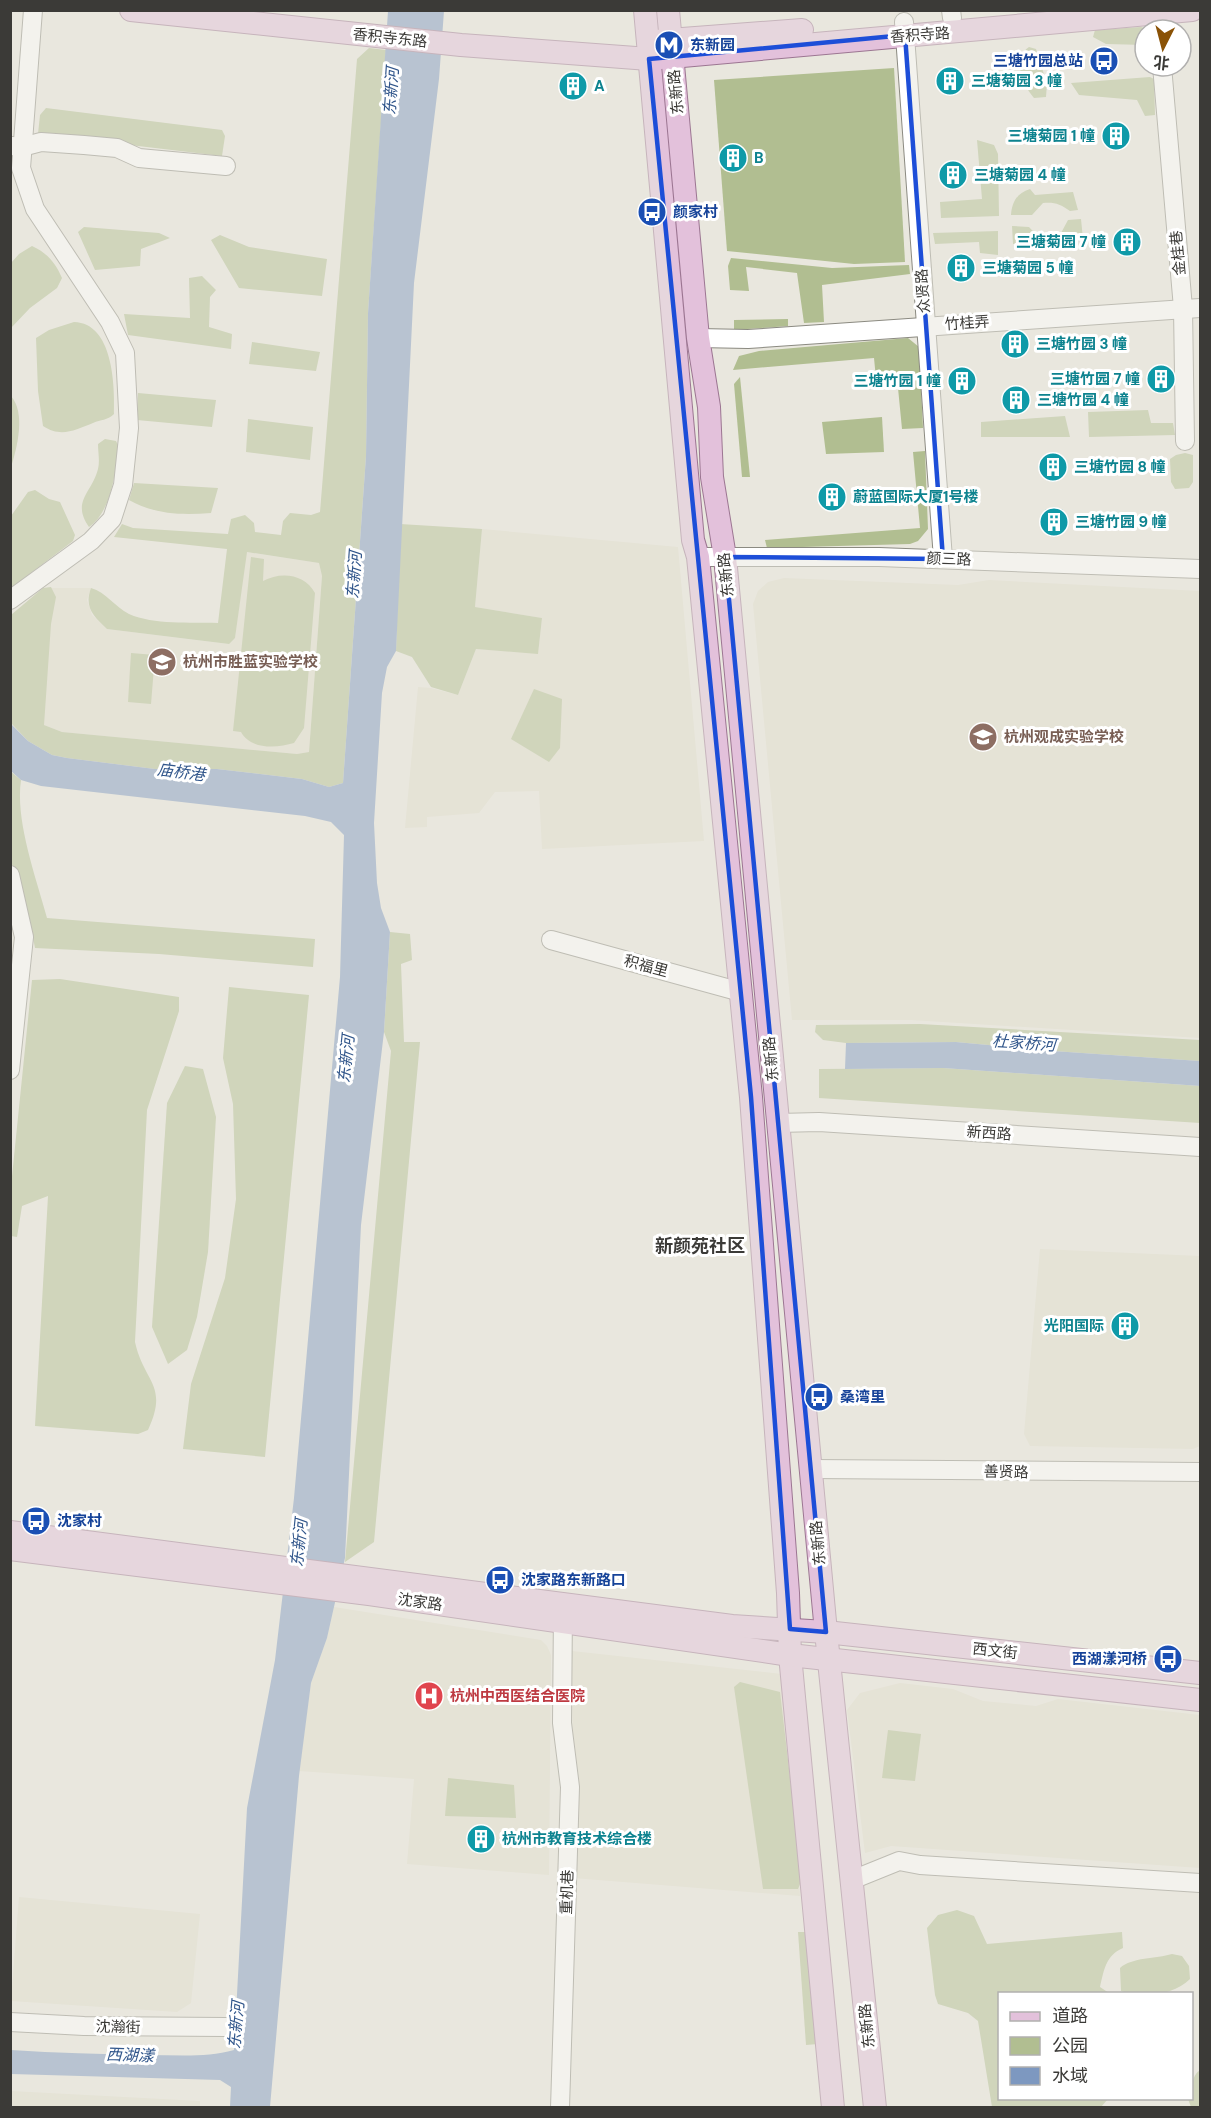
<svg xmlns="http://www.w3.org/2000/svg" width="1211" height="2118" font-family="'DM Sans','Noto Sans SC',sans-serif">
<rect width="100%" height="100%" fill="#e9e7de"/>
<g fill="#e0ddcc">
<polygon points="482,529 678,547 704,841 542,849 539,791 495,792 479,813 427,817 427,827 405,828 418,687 431,688 458,695 476,649 538,653 542,618 475,607"/>
<polygon points="246,552 319,563 322,576 309,752 297,754 62,732 44,725 11,615 43,588 91,588 87,600 92,615 107,629 228,644 235,638"/>
<polygon points="784,578 958,585 989,580 1200,591 1200,1038 911,1020 792,1020 753,604 758,591 768,582"/>
<polygon points="1040,1249 1200,1256 1200,1446 1193,1449 1030,1446 1024,1434"/>
<polygon points="334,1607 541,1640 547,1646 551,1655 549,1875 407,1864 414,1779 299,1771 311,1683 327,1638"/>
<polygon points="572,1651 782,1674 800,1896 573,1878"/>
<polygon points="900,1683 953,1689 983,1701 1036,1706 1058,1699 1200,1715 1200,1868 891,1846 865,1853 847,1710 860,1693"/>
<polygon points="19,1897 200,1914 191,2003 177,2012 11,2001"/>
<polygon points="11,2091 200,2101 200,2107 11,2107"/>
</g>
<g fill="#b1be91">
<polygon points="1141,27 1150,30 1145,30 1145,45 1106,44 1093,37 1095,30"/>
<path d="M1029 47 1036 49 1047 84 1046 97 1034 98C1023 86 1011 58 1029 47Z"/>
<path d="M369 48 386 50 368 313 366 456 343 783 329 787 302 779 217 769H155L67 758 52 755 28 741 11 723V615L43 588 51 587 56 597 51 624 44 725 62 732 297 754 309 752 322 576 319 563 247 552 235 638 229 644 107 629C93 616 84 607 91 588 106 592 115 607 129 614 154 625 190 622 218 623L227 549 114 537 122 524 133 528 228 534 231 519 245 515 254 523 255 532 281 535 283 521 290 513 311 515 320 512 357 59Z"/>
<polygon points="894,68 905,262 854,264 727,251 714,80"/>
<polygon points="1150,77 1154,79 1155,115 1145,116 1137,100 1079,95 1071,83"/>
<polygon points="46,108 222,130 225,136 222,156 38,134 40,115"/>
<polygon points="977,140 994,145 998,154 999,216 941,218 940,202 982,199"/>
<path d="M1030 189 1035 195 1073 192 1078 210 1070 211C1060 204 1055 202 1043 203L1032 215H1011C1012 202 1017 193 1030 189Z"/>
<path d="M1081 219 1083 239 1013 244 1012 226 1029 227C1038 238 1049 238 1061 233L1068 220Z"/>
<polygon points="84,227 159,233 170,238 141,249 140,266 95,270 78,232"/>
<polygon points="998,231 998,255 980,253 979,242 935,244 933,233"/>
<polygon points="220,235 249,247 327,259 322,296 239,288 211,240"/>
<path d="M32 246C47 253 55 262 62 278L57 288 30 308 11 328V263L19 254Z"/>
<polygon points="731,258 832,268 909,265 910,274 822,285 824,322 804,323 797,273 746,267 749,291 730,290 728,266"/>
<polygon points="202,276 216,290 210,297 209,327 232,334 231,349 128,335 124,314 190,318 189,278"/>
<polygon points="788,319 788,326 734,330 734,320"/>
<path d="M74 322C113 323 115 385 114 414 107 421 101 419 93 423 75 430 61 438 43 426L38 391 36 338 49 330Z"/>
<polygon points="908,338 919,347 923,428 902,429 898,388 877,389 874,358 733,370 739,356 759,351"/>
<polygon points="252,342 320,352 316,371 249,364"/>
<polygon points="740,377 750,477 742,477 734,384"/>
<polygon points="138,393 216,400 212,427 137,420"/>
<path d="M11 396C26 413 17 448 11 467Z"/>
<polygon points="1148,410 1151,423 1173,423 1175,435 1089,437 1088,412"/>
<polygon points="1065,416 1070,437 981,437 981,422"/>
<polygon points="882,417 884,452 826,454 822,422"/>
<polygon points="248,419 313,427 310,460 246,452"/>
<path d="M105 439 116 441 119 447C115 472 112 511 89 527 71 501 92 493 98 469 100 461 98 452 98 444Z"/>
<polygon points="925,451 928,529 918,541 910,544 767,548 765,540 920,528 913,452"/>
<polygon points="1185,453 1193,455 1193,482 1189,488 1175,489 1171,482 1170,459 1176,455"/>
<path d="M134 483 218 488 211 513C182 515 156 515 129 500Z"/>
<polygon points="35,490 49,499 60,502 75,535 73,541 11,588 11,516 28,492"/>
<polygon points="400,524 482,529 475,607 542,618 538,654 476,649 458,695 431,687 412,657 396,651"/>
<path d="M251 557 264 559 263 581C281 571 305 574 315 593L304 728 294 743C277 748 251 750 241 732L233 731Z"/>
<polygon points="131,653 155,655 151,704 128,702"/>
<polygon points="534,689 562,699 560,748 549,762 511,739"/>
<path d="M10 771 21 780C15 821 36 877 47 918L315 939 313 967 159 954 35 948 29 917 11 861Z"/>
<polygon points="390,932 410,934 412,960 401,964 404,1042 420,1042 374,1542 345,1562 391,1051 384,1032"/>
<path d="M60 979 179 997V1011L147 1110 135 1342C144 1383 169 1384 148 1430L138 1434 35 1426 48 1196 22 1206 17 1237 11 1236V1186L32 980Z"/>
<polygon points="229,987 309,995 265,1457 183,1449 191,1384 225,1278 236,1199 233,1104 223,1058"/>
<polygon points="920,1024 1200,1040 1200,1061 1053,1051 956,1042 846,1043 823,1040 815,1032 816,1025"/>
<polygon points="185,1066 203,1069 216,1117 208,1252 197,1317 187,1350 168,1364 152,1327 167,1103"/>
<polygon points="943,1068 1200,1086 1200,1123 819,1098 819,1069"/>
<polygon points="740,1682 780,1692 802,1879 798,1889 763,1889 734,1687"/>
<polygon points="888,1730 921,1734 915,1781 882,1778"/>
<polygon points="448,1778 514,1785 516,1818 445,1816"/>
<path d="M957 1910 974 1916 987 1944 1122 1932 1123 1948C1106 1955 1104 1970 1100 1987L1109 1993 1000 1994V2098L1108 2099 1101 2107H992L978 2021 968 2013 938 2004 935 1995 927 1928 938 1915Z"/>
<polygon points="798,1932 807,1932 818,2044 806,2045"/>
<path d="M1172 1954 1182 1956 1189 1966 1190 1979C1174 1995 1143 1999 1121 1991L1120 1968C1132 1957 1156 1959 1172 1954Z"/>
<path d="M1200 2070V2107H1191L1188 2099 1192 2098C1192 2088 1191 2076 1200 2070Z"/>
</g>
<g fill="#7d98c0">
<path d="M388 11H444L439 79 414 283 396 651 387 667 382 693 374 823 377 883 381 908 390 932 384 1032 361 1225 345 1558 327 1638 311 1683 299 1776 270 2107H230L231 2087 220 2080 11 2074V2050C56 2053 101 2054 146 2055 176 2055 206 2058 234 2050L247 1808 275 1660 294 1498 340 977 344 835 331 822 305 816 41 786 21 780 11 771 10 723 28 741 52 755 67 758 155 769H217L302 779 329 787 343 783 366 456 368 313Z"/>
<polygon points="956,1042 1053,1051 1200,1061 1200,1086 943,1068 845,1069 846,1043"/>
</g>
<g fill="none" stroke-linecap="round" stroke-linejoin="round">
<g stroke="#8b8a81" stroke-width="20">
<g id="minor">
<polyline points="951,10 952,18"/>
<polyline points="904,22 943,559"/>
<polyline points="1162,66 1183,308 1185,441"/>
<polyline points="12,146 22,147 41,142 84,145 117,148 139,158 226,166"/>
<polyline points="698,338 748,339 1200,308"/>
<polyline points="698,557 879,557 1200,569"/>
<polyline points="10,600 91,541 112,519 123,485 129,428 125,353 110,322 35,209 21,168 33,10"/>
<polyline points="10,875 24,937 10,1070"/>
<polyline points="551,940 741,992"/>
<polyline points="778,1123 819,1122 1200,1147"/>
<polyline points="811,1469 1200,1472"/>
<polyline points="852,1880 899,1861 920,1865 1200,1883"/>
<polyline points="10,2022 84,2026 226,2027"/>
<polyline points="560,2108 570,1787 562,1723 563,1609"/>
</g>
</g>
<g stroke="#9c7692" stroke-width="24">
<g id="major">
<polyline points="131,10 461,45 649,59 1192,10"/>
<polyline points="645,10 693,540 698,557 751,1097 788,1593 790,1655 833,2108"/>
<polyline points="668,10 698,338 709,407 712,477 725,557 826,1632 875,2108"/>
<polyline points="656,41 802,30"/>
<polyline points="10,1532 732,1626 826,1632 1200,1673"/>
<polyline points="10,1549 369,1594 790,1655 1200,1700"/>
</g>
</g>
<use href="#minor" stroke="#fff" stroke-width="18"/>
<use href="#major" stroke="#e3c1db" stroke-width="22"/>
</g>
<path d="M0 0H1211V2118H0ZM905 35 943 559 725 557 826 1632 790 1629 751 1097 649 59Z" fill="#e9e7de" fill-opacity=".55" fill-rule="evenodd"/>
<path fill="none" stroke="#1d4ed8" stroke-width="4.5" stroke-linejoin="round" d="M905 35 943 559 725 557 826 1632 790 1629 751 1097 649 59Z"/>
<defs>
<g id="metro-disc" transform="scale(1.5)"><circle r="9.5" fill="#1a4fb4" stroke="#fff"/><path d="M-5.5 5V-5H-3L0 0L3-5H5.5V5H3V-.5L0 4L-3-.5V5Z" fill="#fff"/></g>
<g id="bus-disc" transform="scale(1.5)"><circle r="9.5" fill="#1a4fb4" stroke="#fff"/><path d="M-5-6H5V4H4V6H2V4H-2V6H-4V4H-5ZM-3.5-4V0h7V-4ZM-3.5 1.2v1.5H-2V1.2ZM2 1.2v1.5H3.5V1.2Z" fill="#fff"/></g>
<g id="building-disc" transform="scale(1.5)"><circle r="9.5" fill="#0f9aa8" stroke="#fff"/><path d="M-4-6H4V6H1V3H-1V6H-4ZM-2.5-4.3h1.7v1.8h-1.7ZM.8-4.3h1.7v1.8H.8ZM-2.5-1h1.7V.8h-1.7ZM.8-1h1.7V.8H.8Z" fill="#fff"/></g>
<g id="school-disc" transform="scale(1.5)"><circle r="9.5" fill="#8d6e63" stroke="#fff"/><path d="M0-5L7-2L0 1L-7-2ZM-4 1L0 2.5L4 1V4Q0 6-4 4Z" fill="#fff"/></g>
<g id="hospital-disc" transform="scale(1.5)"><circle r="9.5" fill="#e0444e" stroke="#fff"/><path d="M-5-5h3v3.5h4V-5h3V5h-3V1.5h-4V5h-3Z" fill="#fff"/></g>
</defs>
<g fill-rule="evenodd">
<use href="#metro-disc" x="669" y="45"/>
<use href="#bus-disc" x="1104" y="61"/>
<use href="#building-disc" x="950" y="81"/>
<use href="#building-disc" x="573" y="86"/>
<use href="#building-disc" x="1116" y="136"/>
<use href="#building-disc" x="733" y="158"/>
<use href="#building-disc" x="953" y="175"/>
<use href="#bus-disc" x="652" y="212"/>
<use href="#building-disc" x="1127" y="242"/>
<use href="#building-disc" x="961" y="268"/>
<use href="#building-disc" x="1015" y="344"/>
<use href="#building-disc" x="1161" y="379"/>
<use href="#building-disc" x="962" y="381"/>
<use href="#building-disc" x="1016" y="400"/>
<use href="#building-disc" x="1053" y="467"/>
<use href="#building-disc" x="832" y="497"/>
<use href="#building-disc" x="1054" y="522"/>
<use href="#school-disc" x="162" y="662"/>
<use href="#school-disc" x="983" y="737"/>
<use href="#building-disc" x="1125" y="1326"/>
<use href="#bus-disc" x="819" y="1397"/>
<use href="#bus-disc" x="36" y="1521"/>
<use href="#bus-disc" x="500" y="1580"/>
<use href="#bus-disc" x="1168" y="1659"/>
<use href="#hospital-disc" x="429" y="1696"/>
<use href="#building-disc" x="481" y="1839"/>
</g>
<g text-anchor="middle" dominant-baseline="central" stroke-width="6" stroke-linejoin="round" paint-order="stroke">
<g font-size="15" fill="#3b3a37" stroke="#fff">
<text transform="translate(920 35) rotate(-4)">香积寺路</text>
<text transform="translate(390 38) rotate(6)">香积寺东路</text>
<text transform="translate(676 92) rotate(-95)">东新路</text>
<text transform="translate(1178 253) rotate(-95)">金桂巷</text>
<text transform="translate(923 291) rotate(-94)">众贤路</text>
<text transform="translate(967 323) rotate(-4)">竹桂弄</text>
<text transform="translate(949 559) rotate(2)">颜三路</text>
<text transform="translate(726 575) rotate(-96)">东新路</text>
<text transform="translate(646 966) rotate(15)">积福里</text>
<text transform="translate(771 1059) rotate(-95)">东新路</text>
<text transform="translate(989 1133) rotate(4)">新西路</text>
<text transform="translate(1006 1472) rotate(1)">善贤路</text>
<text transform="translate(818 1543) rotate(-95)">东新路</text>
<text transform="translate(420 1602) rotate(8)">沈家路</text>
<text transform="translate(995 1651) rotate(6)">西文街</text>
<text transform="translate(567 1892) rotate(-88)">重机巷</text>
<text transform="translate(867 2026) rotate(-96)">东新路</text>
<text transform="translate(118 2027) rotate(1)">沈瀚街</text>
</g>
<g font-size="15" font-weight="bold" fill="#164399" stroke="#fff" text-anchor="start">
<text x="690" y="45">东新园</text>
<text x="1083" y="61" text-anchor="end">三塘竹园总站</text>
<text x="673" y="212">颜家村</text>
<text x="840" y="1397">桑湾里</text>
<text x="57" y="1521">沈家村</text>
<text x="521" y="1580">沈家路东新路口</text>
<text x="1147" y="1659" text-anchor="end">西湖漾河桥</text>
</g>
<g font-size="15" font-weight="bold" fill="#0d838f" stroke="#fff" text-anchor="start">
<text x="971" y="81">三塘菊园 3 幢</text>
<text x="594" y="86">A</text>
<text x="1095" y="136" text-anchor="end">三塘菊园 1 幢</text>
<text x="754" y="158">B</text>
<text x="974" y="175">三塘菊园 4 幢</text>
<text x="1106" y="242" text-anchor="end">三塘菊园 7 幢</text>
<text x="982" y="268">三塘菊园 5 幢</text>
<text x="1036" y="344">三塘竹园 3 幢</text>
<text x="1140" y="379" text-anchor="end">三塘竹园 7 幢</text>
<text x="941" y="381" text-anchor="end">三塘竹园 1 幢</text>
<text x="1037" y="400">三塘竹园 4 幢</text>
<text x="1074" y="467">三塘竹园 8 幢</text>
<text x="853" y="497">蔚蓝国际大厦1号楼</text>
<text x="1075" y="522">三塘竹园 9 幢</text>
<text x="1104" y="1326" text-anchor="end">光阳国际</text>
<text x="502" y="1839">杭州市教育技术综合楼</text>
</g>
<g font-size="15" font-weight="bold" fill="#785e54" stroke="#fff" text-anchor="start">
<text x="183" y="662">杭州市胜蓝实验学校</text>
<text x="1004" y="737">杭州观成实验学校</text>
</g>
<g font-size="15" font-weight="bold" fill="#be3a42" stroke="#fff" text-anchor="start">
<text x="450" y="1696">杭州中西医结合医院</text>
</g>
<g font-size="16" font-style="italic" fill="#31568b" stroke="#fff">
<text transform="translate(391 91) rotate(-86)">东新河</text>
<text transform="translate(354 575) rotate(-86)">东新河</text>
<text transform="translate(181 772) rotate(7)">庙桥港</text>
<text transform="translate(1024 1043) rotate(4)">杜家桥河</text>
<text transform="translate(346 1059) rotate(-84)">东新河</text>
<text transform="translate(299 1543) rotate(-84)">东新河</text>
<text transform="translate(236 2025) rotate(-85)">东新河</text>
<text transform="translate(130 2055) rotate(2)">西湖漾</text>
</g>
<g font-size="18" font-weight="bold" fill="#3b3a37" stroke="#fff">
<text x="700" y="1246">新颜苑社区</text>
</g>
</g>
<rect width="1211" height="2118" fill="none" stroke="#3b3a37" stroke-width="24"/>
<rect x="998" y="1992" width="195" height="108" fill="#ffffff" stroke="#b1b0af" stroke-width="1.5"/>
<rect x="1010" y="2012" width="30" height="9" fill="#e3c1db" stroke="#b1b0af" stroke-width="1.5"/>
<text x="1052" y="2022" font-size="18" fill="#3b3a37">道路</text>
<rect x="1010" y="2037" width="30" height="18" fill="#b1be91" stroke="#b1b0af" stroke-width="1.5"/>
<text x="1052" y="2052" font-size="18" fill="#3b3a37">公园</text>
<rect x="1010" y="2067" width="30" height="18" fill="#7d98c0" stroke="#b1b0af" stroke-width="1.5"/>
<text x="1052" y="2082" font-size="18" fill="#3b3a37">水域</text>
<g transform="translate(1163 48) rotate(186)"><circle r="28" fill="#ffffff" stroke="#b1b0af" stroke-width="1.5"/>
<path d="M0-4.5L10 22L0 15L-10 22Z" fill="#8a5206"/>
<text y="-9" font-size="16" font-weight="bold" text-anchor="middle" fill="#3b3a37">北</text>
</g>
</svg>
